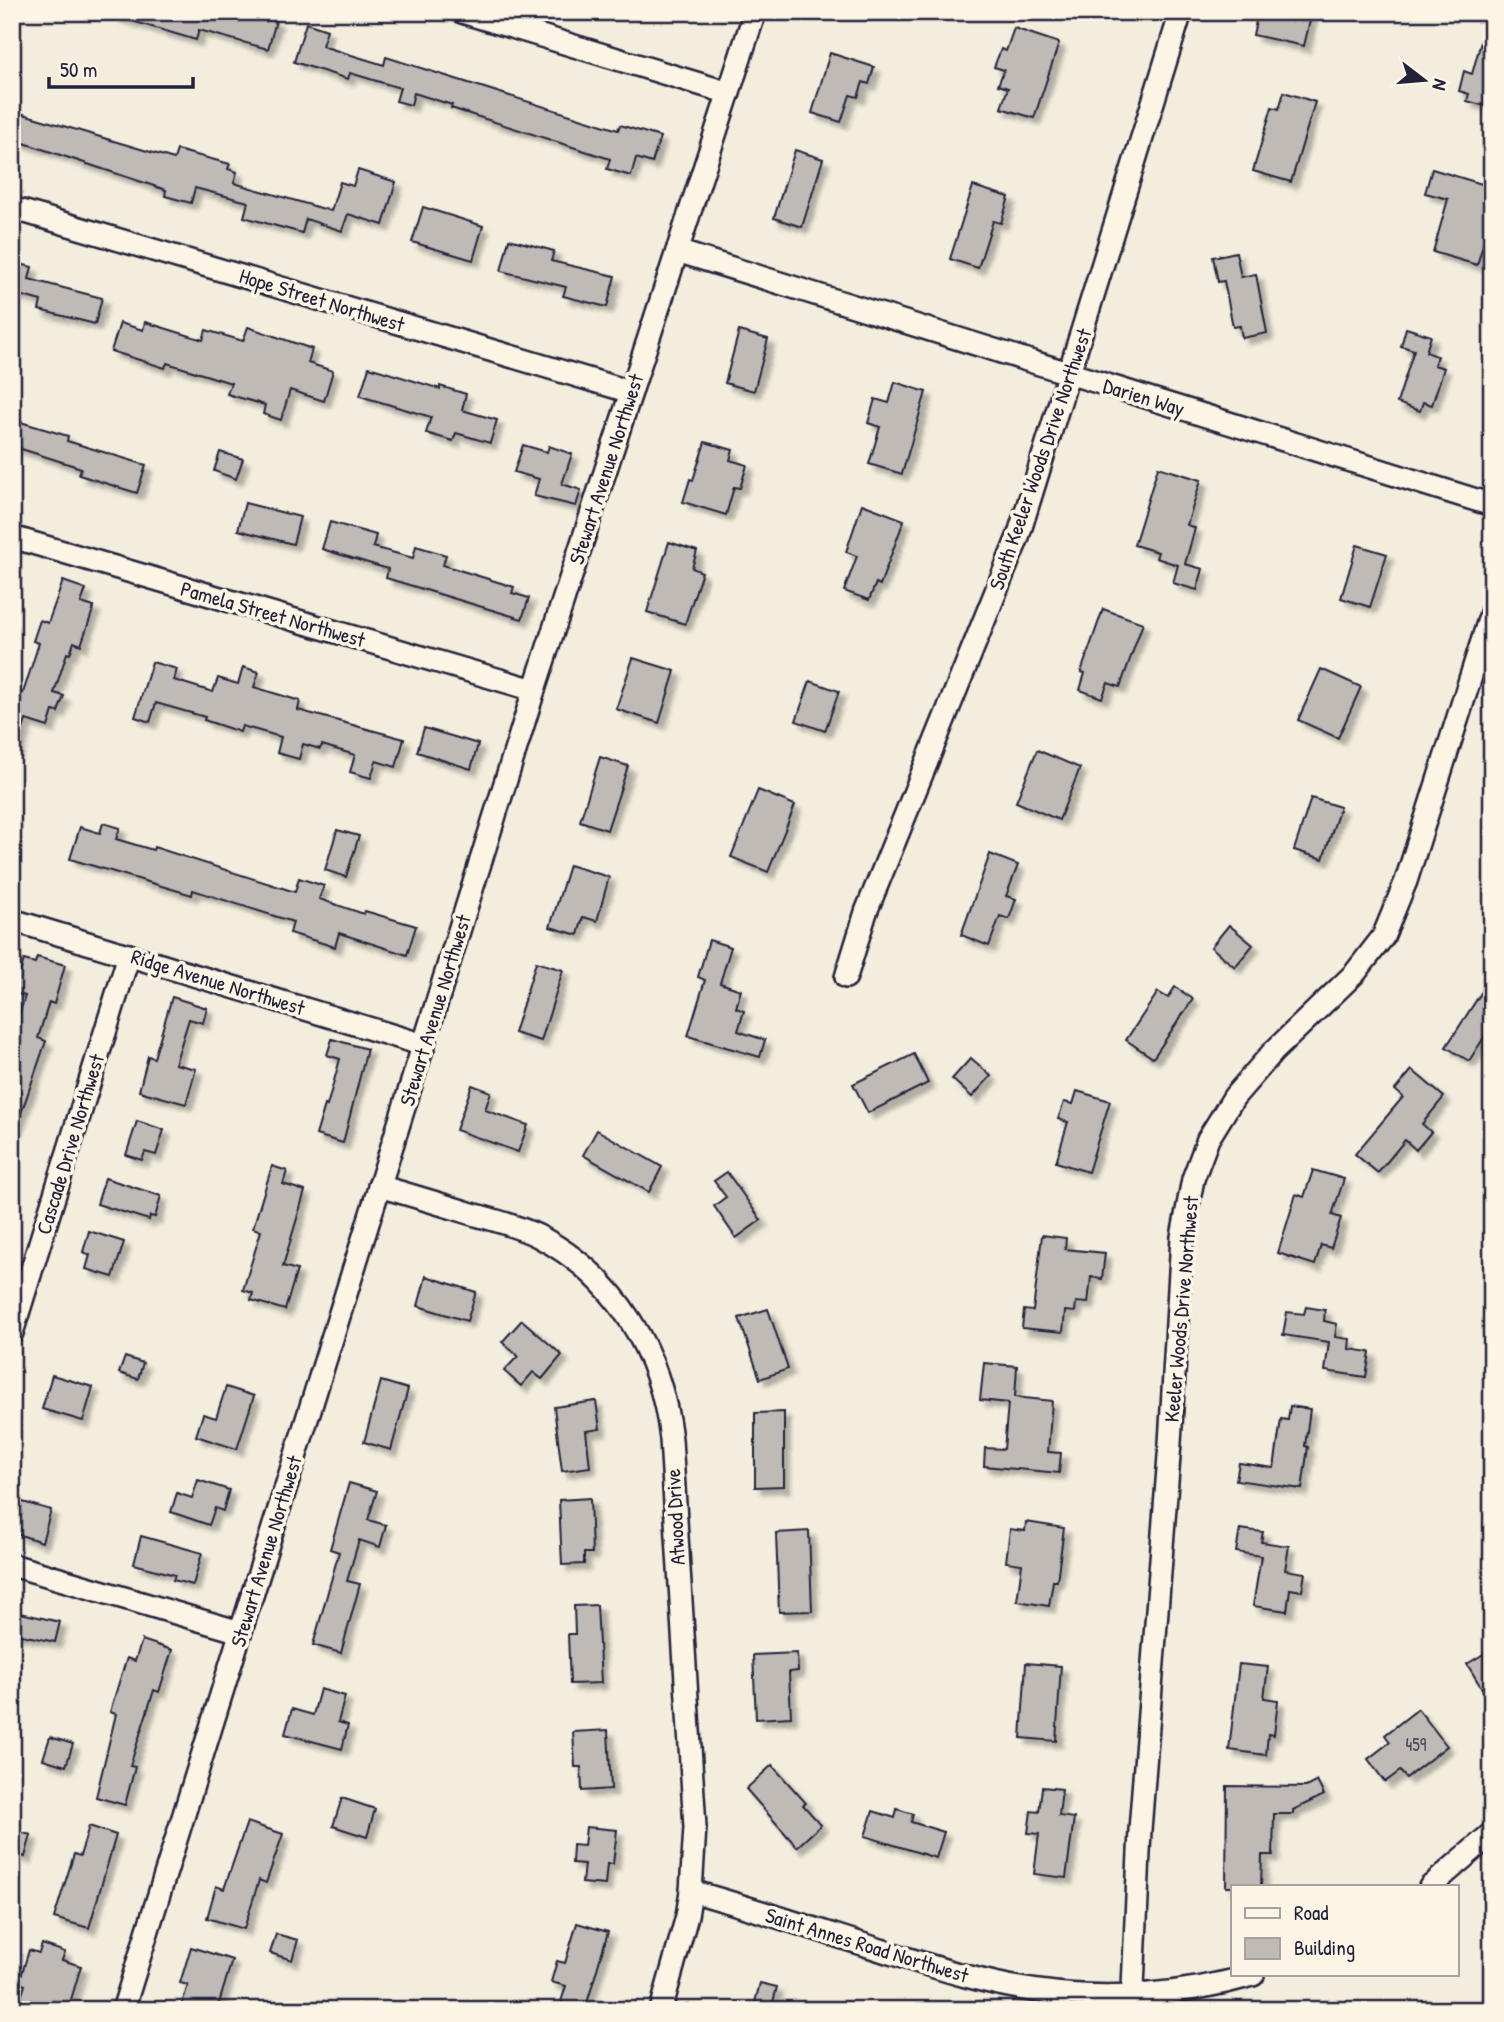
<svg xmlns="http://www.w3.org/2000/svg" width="1504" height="2022" font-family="'Patrick Hand',sans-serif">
<defs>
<filter id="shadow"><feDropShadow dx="6" dy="6" stdDeviation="2" flood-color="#0004"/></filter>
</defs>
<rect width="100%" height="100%" fill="#f3edde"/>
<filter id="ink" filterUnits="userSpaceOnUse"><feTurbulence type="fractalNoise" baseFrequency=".0143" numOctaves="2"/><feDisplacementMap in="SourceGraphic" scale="14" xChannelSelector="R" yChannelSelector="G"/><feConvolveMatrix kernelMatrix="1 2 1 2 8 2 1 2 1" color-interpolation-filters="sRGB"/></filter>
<g filter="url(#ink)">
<g fill="#bfbab6" stroke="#22223b" stroke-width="2" filter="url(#shadow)">
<polygon points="115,12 245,12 276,21 268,49 199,30 196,40 115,16"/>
<polygon points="1258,12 1312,12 1304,46 1253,35"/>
<polygon points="1487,20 1492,21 1492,108 1467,101 1469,94 1459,91 1464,71 1472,74"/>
<polygon points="306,23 327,30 322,46 384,65 386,57 618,130 620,125 660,137 652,163 636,158 631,176 607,169 610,159 451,108 452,105 414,93 411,105 396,101 400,88 350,73 348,79 294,62"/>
<polygon points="1014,28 1059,43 1034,118 1001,108 1008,88 998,85 1004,70 994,67 1001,49 1006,51"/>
<polygon points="830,53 874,67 869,84 863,82 858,97 850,95 841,122 812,113"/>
<polygon points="1284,92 1315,102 1291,182 1253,171 1272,107 1279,109"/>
<polygon points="20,113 174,159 177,150 230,164 228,169 237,172 234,183 331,211 340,182 353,186 358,170 396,182 383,225 348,214 342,231 306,219 302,233 244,217 248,202 195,188 191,203 165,196 166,190 12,139"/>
<polygon points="795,150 823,159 802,227 774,218"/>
<polygon points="1432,169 1492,187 1492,214 1477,265 1433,252 1448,199 1425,193"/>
<polygon points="973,186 1009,197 1001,223 993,221 978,268 950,259"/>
<polygon points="423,207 483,226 473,260 412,242"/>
<polygon points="509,239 554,251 551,261 615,276 607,307 563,296 566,287 501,271"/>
<polygon points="1236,252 1241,277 1256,274 1267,333 1242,338 1240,326 1233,327 1224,281 1218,282 1213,257"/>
<polygon points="12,262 32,267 29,279 102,298 95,324 39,310 41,301 12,293"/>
<polygon points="145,322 203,340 206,330 243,341 248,327 312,349 308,363 333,371 324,401 290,390 281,420 263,414 265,405 227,394 231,383 167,363 165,368 111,351 120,323 143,330"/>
<polygon points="1406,328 1431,336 1426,352 1437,356 1434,365 1444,368 1432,405 1423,402 1420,411 1397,403 1414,350 1401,346"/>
<polygon points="739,331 768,339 754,391 725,383"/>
<polygon points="369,367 440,389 440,386 466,394 462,410 497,420 490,443 456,433 453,441 426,433 431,417 360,396"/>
<polygon points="895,382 926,392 902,474 869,464 880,427 868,423 875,399 889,403"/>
<polygon points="17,421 68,436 67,441 146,465 137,493 79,475 81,468 12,446"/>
<polygon points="705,442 733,450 730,460 747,465 740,488 734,487 726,515 683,502 690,479 693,480"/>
<polygon points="523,445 547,452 549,446 572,454 562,484 581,490 576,506 534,496 539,479 514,472"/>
<polygon points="220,452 243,459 236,479 214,471"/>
<polygon points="1158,467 1201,480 1187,525 1195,528 1185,564 1203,569 1197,590 1173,583 1178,565 1156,558 1158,552 1134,545"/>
<polygon points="245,503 300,517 293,544 238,530"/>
<polygon points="862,504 904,520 880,585 876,583 869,600 844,591 857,556 846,552"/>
<polygon points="330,522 376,535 373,547 413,558 416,546 446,555 443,565 514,587 512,593 529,598 522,619 386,578 388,569 322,549"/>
<polygon points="669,542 697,551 692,568 702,572 685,624 647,612"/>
<polygon points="1357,545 1387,554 1370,607 1341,598"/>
<polygon points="63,581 86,589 81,603 94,607 81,645 74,642 70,654 67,653 54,693 64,696 58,712 53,711 48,727 26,720 16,751 12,751 12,689 23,693 39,643 33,641 40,620 48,623"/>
<polygon points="1103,609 1143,623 1120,687 1108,683 1102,698 1080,690 1085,673 1081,672"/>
<polygon points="633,658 675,671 659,723 616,709"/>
<polygon points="152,662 177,669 174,680 213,692 218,678 238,684 243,667 259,672 254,687 300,701 298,710 404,739 396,767 376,761 371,778 350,772 355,755 322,745 320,749 303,744 299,759 277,753 281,737 242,726 240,732 204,720 205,717 156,703 150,722 135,717"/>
<polygon points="1321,669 1361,687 1338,738 1298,720"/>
<polygon points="810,681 839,691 825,731 796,721"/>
<polygon points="424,728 478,744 471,769 417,752"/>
<polygon points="1037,750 1080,768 1059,820 1016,802"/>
<polygon points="600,757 628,766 607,830 580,821"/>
<polygon points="758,790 795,805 768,872 731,857"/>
<polygon points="1311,798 1340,807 1323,859 1294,850"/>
<polygon points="103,823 120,828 116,839 153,850 154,847 295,892 299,878 324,886 319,899 364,914 365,911 416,926 407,955 339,933 335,947 290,933 293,922 193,890 192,895 70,859 80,827 100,833"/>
<polygon points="337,830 359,836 346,877 325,870"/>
<polygon points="990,854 1018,865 1006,896 1016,899 1009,919 1000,916 989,946 961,935"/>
<polygon points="569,865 609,877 597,921 583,917 578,935 550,927"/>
<polygon points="1229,925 1253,945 1235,967 1211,947"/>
<polygon points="709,940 731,947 720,983 741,990 736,1008 744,1011 738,1031 765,1040 760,1057 688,1036 705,980 698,977"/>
<polygon points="37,957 65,965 54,1004 49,1002 38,1038 46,1041 15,1131 12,1130 12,1038 25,996 12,992 12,982 15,971 20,972 24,960 35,963"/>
<polygon points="536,962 563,970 541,1041 514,1033"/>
<polygon points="1492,976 1492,1025 1469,1061 1446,1047"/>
<polygon points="1175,987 1193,999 1153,1058 1126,1040 1158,992 1168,998"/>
<polygon points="172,997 207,1008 203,1023 189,1019 175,1064 196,1069 186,1104 139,1091 148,1056 154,1058"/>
<polygon points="332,1039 367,1049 343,1143 316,1135 325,1105 327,1106 340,1059 327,1055"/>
<polygon points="914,1054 928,1083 868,1113 853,1084"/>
<polygon points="971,1058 991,1076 972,1097 952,1079"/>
<polygon points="1412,1070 1444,1097 1422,1124 1431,1132 1416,1150 1405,1140 1378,1173 1355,1154 1403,1097 1395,1090"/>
<polygon points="472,1085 491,1092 485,1110 528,1125 518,1152 456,1130"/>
<polygon points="1077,1091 1110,1101 1088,1172 1056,1162 1068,1122 1058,1119 1064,1102 1073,1104"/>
<polygon points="137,1121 164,1130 156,1155 145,1152 142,1160 126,1155"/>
<polygon points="597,1130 662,1167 649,1192 583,1155"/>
<polygon points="272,1166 287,1171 283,1184 305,1191 283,1266 297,1270 285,1310 251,1300 253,1293 243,1290 261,1231 253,1228"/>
<polygon points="1313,1170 1344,1179 1332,1215 1341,1218 1331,1248 1321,1245 1315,1265 1278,1253 1296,1194 1304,1197"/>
<polygon points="727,1172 761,1220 736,1238 714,1206 726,1197 714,1181"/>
<polygon points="105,1178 161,1196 155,1217 150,1216 149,1220 97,1204"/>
<polygon points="89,1231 124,1242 113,1277 86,1269 90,1255 83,1252"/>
<polygon points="1042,1235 1066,1238 1065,1249 1105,1253 1102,1279 1091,1277 1088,1303 1076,1302 1075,1312 1065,1311 1063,1332 1022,1328 1024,1310 1033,1311"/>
<polygon points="426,1276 476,1292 467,1321 418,1306"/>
<polygon points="1306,1307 1325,1310 1324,1321 1337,1324 1335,1337 1350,1339 1349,1349 1370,1352 1366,1377 1325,1371 1329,1342 1283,1335 1287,1312 1304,1314"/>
<polygon points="768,1309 788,1369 760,1379 739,1318"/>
<polygon points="522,1320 562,1355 542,1379 533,1372 521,1386 504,1371 518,1356 502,1342"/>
<polygon points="125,1357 143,1363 138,1379 119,1373"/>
<polygon points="984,1363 1017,1366 1015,1397 1052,1401 1048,1452 1061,1453 1059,1473 984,1466 985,1448 1004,1449 1008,1403 980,1400"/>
<polygon points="52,1375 93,1387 83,1421 42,1409"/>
<polygon points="381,1381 408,1389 391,1450 364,1442"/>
<polygon points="226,1387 254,1396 237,1449 196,1436 203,1414 216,1418"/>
<polygon points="596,1401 600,1429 586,1431 590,1467 562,1471 554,1407"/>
<polygon points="1290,1406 1310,1409 1305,1446 1308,1447 1302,1489 1236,1480 1239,1463 1274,1468 1281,1419 1288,1420"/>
<polygon points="784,1412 784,1486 755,1487 755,1413"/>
<polygon points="198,1480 229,1490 223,1511 215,1508 209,1525 171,1512 177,1493 192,1498"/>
<polygon points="349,1483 377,1491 368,1520 386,1525 380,1547 359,1540 347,1581 360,1584 341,1653 313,1645 339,1552 330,1549"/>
<polygon points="590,1498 592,1553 584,1553 584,1564 562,1565 559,1500"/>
<polygon points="12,1499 51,1510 42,1542 17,1534 19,1529 12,1527"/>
<polygon points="1026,1522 1064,1528 1057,1581 1053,1581 1049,1606 1017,1601 1022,1564 1006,1562 1010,1529 1025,1531"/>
<polygon points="1240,1529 1263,1532 1261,1542 1289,1546 1285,1570 1305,1573 1302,1591 1290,1589 1287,1611 1253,1606 1261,1556 1236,1552"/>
<polygon points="809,1531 812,1611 779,1612 776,1533"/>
<polygon points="141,1536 202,1553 193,1585 173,1580 175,1575 134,1564"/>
<polygon points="597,1605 601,1683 570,1684 568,1634 575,1634 574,1606"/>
<polygon points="12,1611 60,1622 55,1642 12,1633"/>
<polygon points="142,1640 172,1650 159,1692 154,1690 130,1766 135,1767 125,1805 96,1797 116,1714 110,1712 120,1679 127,1658 135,1661"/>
<polygon points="1492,1649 1492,1705 1467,1664"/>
<polygon points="797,1653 798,1671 789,1672 791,1717 756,1719 753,1655"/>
<polygon points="1026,1663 1061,1666 1056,1741 1021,1738"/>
<polygon points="1239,1664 1268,1667 1264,1698 1278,1700 1274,1735 1268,1734 1266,1755 1229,1750"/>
<polygon points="320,1689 345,1696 338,1722 348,1725 342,1749 285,1734 292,1709 313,1715"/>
<polygon points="1418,1709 1447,1746 1406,1778 1400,1771 1385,1782 1368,1759 1390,1742 1385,1735"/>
<polygon points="608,1730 611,1789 582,1791 581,1767 575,1767 573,1732"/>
<polygon points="50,1737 73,1744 66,1766 43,1759"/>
<polygon points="772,1765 806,1803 803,1805 821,1825 797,1847 746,1789"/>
<polygon points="1317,1781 1324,1795 1293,1810 1293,1814 1274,1814 1273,1855 1262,1855 1261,1887 1226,1887 1227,1786 1306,1787"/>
<polygon points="1042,1787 1062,1789 1059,1816 1074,1818 1066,1878 1034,1874 1039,1834 1028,1833 1031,1811 1039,1812"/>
<polygon points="342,1798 375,1809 367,1837 333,1826"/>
<polygon points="897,1809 913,1814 911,1822 944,1832 936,1858 865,1836 873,1811 895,1818"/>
<polygon points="247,1822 283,1834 266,1883 259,1880 244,1929 207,1918 216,1886 224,1889"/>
<polygon points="89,1826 116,1835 89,1928 54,1918 74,1854 80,1856"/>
<polygon points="586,1827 617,1830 613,1864 607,1864 605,1885 582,1883 584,1864 572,1863 573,1845 584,1846"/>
<polygon points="12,1830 31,1835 25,1857 12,1853"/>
<polygon points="577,1923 608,1932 585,2010 560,2005 566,1986 551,1982 557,1961 565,1963"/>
<polygon points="276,1934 298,1940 292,1960 270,1953"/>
<polygon points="42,1944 65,1952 62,1960 81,1966 68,2010 17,2010 25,1985 19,1983 29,1950 39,1953"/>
<polygon points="191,1947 232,1960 217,2010 180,2010 188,1985 180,1983"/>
<polygon points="760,1983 777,1987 771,2010 753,2010"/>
</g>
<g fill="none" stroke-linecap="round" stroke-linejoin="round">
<g stroke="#22223b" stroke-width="26">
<g id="minor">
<polyline points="462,12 729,93"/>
<polyline points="12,208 631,392"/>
<polyline points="677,251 1492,505"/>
<polyline points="12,537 534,690"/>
<polyline points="12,920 424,1045"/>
<polyline points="846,977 866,912 1018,537 1181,12"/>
<path d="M379 1186C410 1195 441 1204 472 1214 494 1220 518 1226 538 1236 617 1277 661 1353 671 1439L695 1827 691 1891 687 1916 661 2010"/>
<polyline points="12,1333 129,955"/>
<polyline points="12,1565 240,1632"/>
<polyline points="1430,1887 1492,1833"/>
<path d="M691 1891C756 1909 820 1931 884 1951 934 1967 985 1984 1038 1991 1109 2001 1184 1995 1253 1975"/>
<polyline points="123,2010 534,690 755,12"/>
<polyline points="1132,2010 1140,1830 1170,1443 1182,1237 1193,1179 1208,1139 1234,1097 1273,1052 1355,973 1383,937 1406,881 1492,610"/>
</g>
</g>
<use href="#minor" stroke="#fcf5e5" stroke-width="21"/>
</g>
</g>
<g text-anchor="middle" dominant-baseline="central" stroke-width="7" stroke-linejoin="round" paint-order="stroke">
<g font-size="18" fill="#49485a">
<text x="1416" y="1744">459</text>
</g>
<g font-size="21" fill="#22223b" stroke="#fcf5e5">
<text transform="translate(322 300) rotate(17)">Hope Street Northwest</text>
<text transform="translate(1144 397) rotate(17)">Darien Way</text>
<text transform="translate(1040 459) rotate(-71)">South Keeler Woods Drive Northwest</text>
<text transform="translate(606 469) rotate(-72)">Stewart Avenue Northwest</text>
<text transform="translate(273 614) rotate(16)">Pamela Street Northwest</text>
<text transform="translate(218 982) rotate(17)">Ridge Avenue Northwest</text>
<text transform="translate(435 1010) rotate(-73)">Stewart Avenue Northwest</text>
<text transform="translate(70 1144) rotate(-73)">Cascade Drive Northwest</text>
<text transform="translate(1181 1309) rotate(-85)">Keeler Woods Drive Northwest</text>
<text transform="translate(675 1517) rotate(-93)">Atwood Drive</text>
<text transform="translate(266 1551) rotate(-73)">Stewart Avenue Northwest</text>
<text transform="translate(867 1945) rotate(17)">Saint Annes Road Northwest</text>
</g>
</g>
<rect width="1504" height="2022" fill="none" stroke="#fcf5e5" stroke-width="42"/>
<rect x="21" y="21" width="1462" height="1980" fill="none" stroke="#22223b" stroke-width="2.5" filter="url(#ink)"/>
<rect x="1231" y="1885" width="228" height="91" fill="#fcf5e5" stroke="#a5a1a1" stroke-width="2"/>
<rect x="1245" y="1908" width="35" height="10" fill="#fcf5e5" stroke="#a5a1a1" stroke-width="2"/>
<text x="1294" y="1920" font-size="21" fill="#22223b">Road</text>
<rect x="1245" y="1938" width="35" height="21" fill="#bfbab6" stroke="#a5a1a1" stroke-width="2"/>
<text x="1294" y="1955" font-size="21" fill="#22223b">Building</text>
<g transform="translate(1424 80) rotate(106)" stroke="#fcf5e5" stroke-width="5" paint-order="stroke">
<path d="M0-5L12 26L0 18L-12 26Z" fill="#22223b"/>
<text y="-10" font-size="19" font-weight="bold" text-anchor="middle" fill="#22223b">N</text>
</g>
<path d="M49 77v10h144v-10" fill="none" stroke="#22223b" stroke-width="3.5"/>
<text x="60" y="77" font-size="21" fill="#22223b" stroke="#fcf5e5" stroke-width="5" paint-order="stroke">50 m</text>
</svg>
